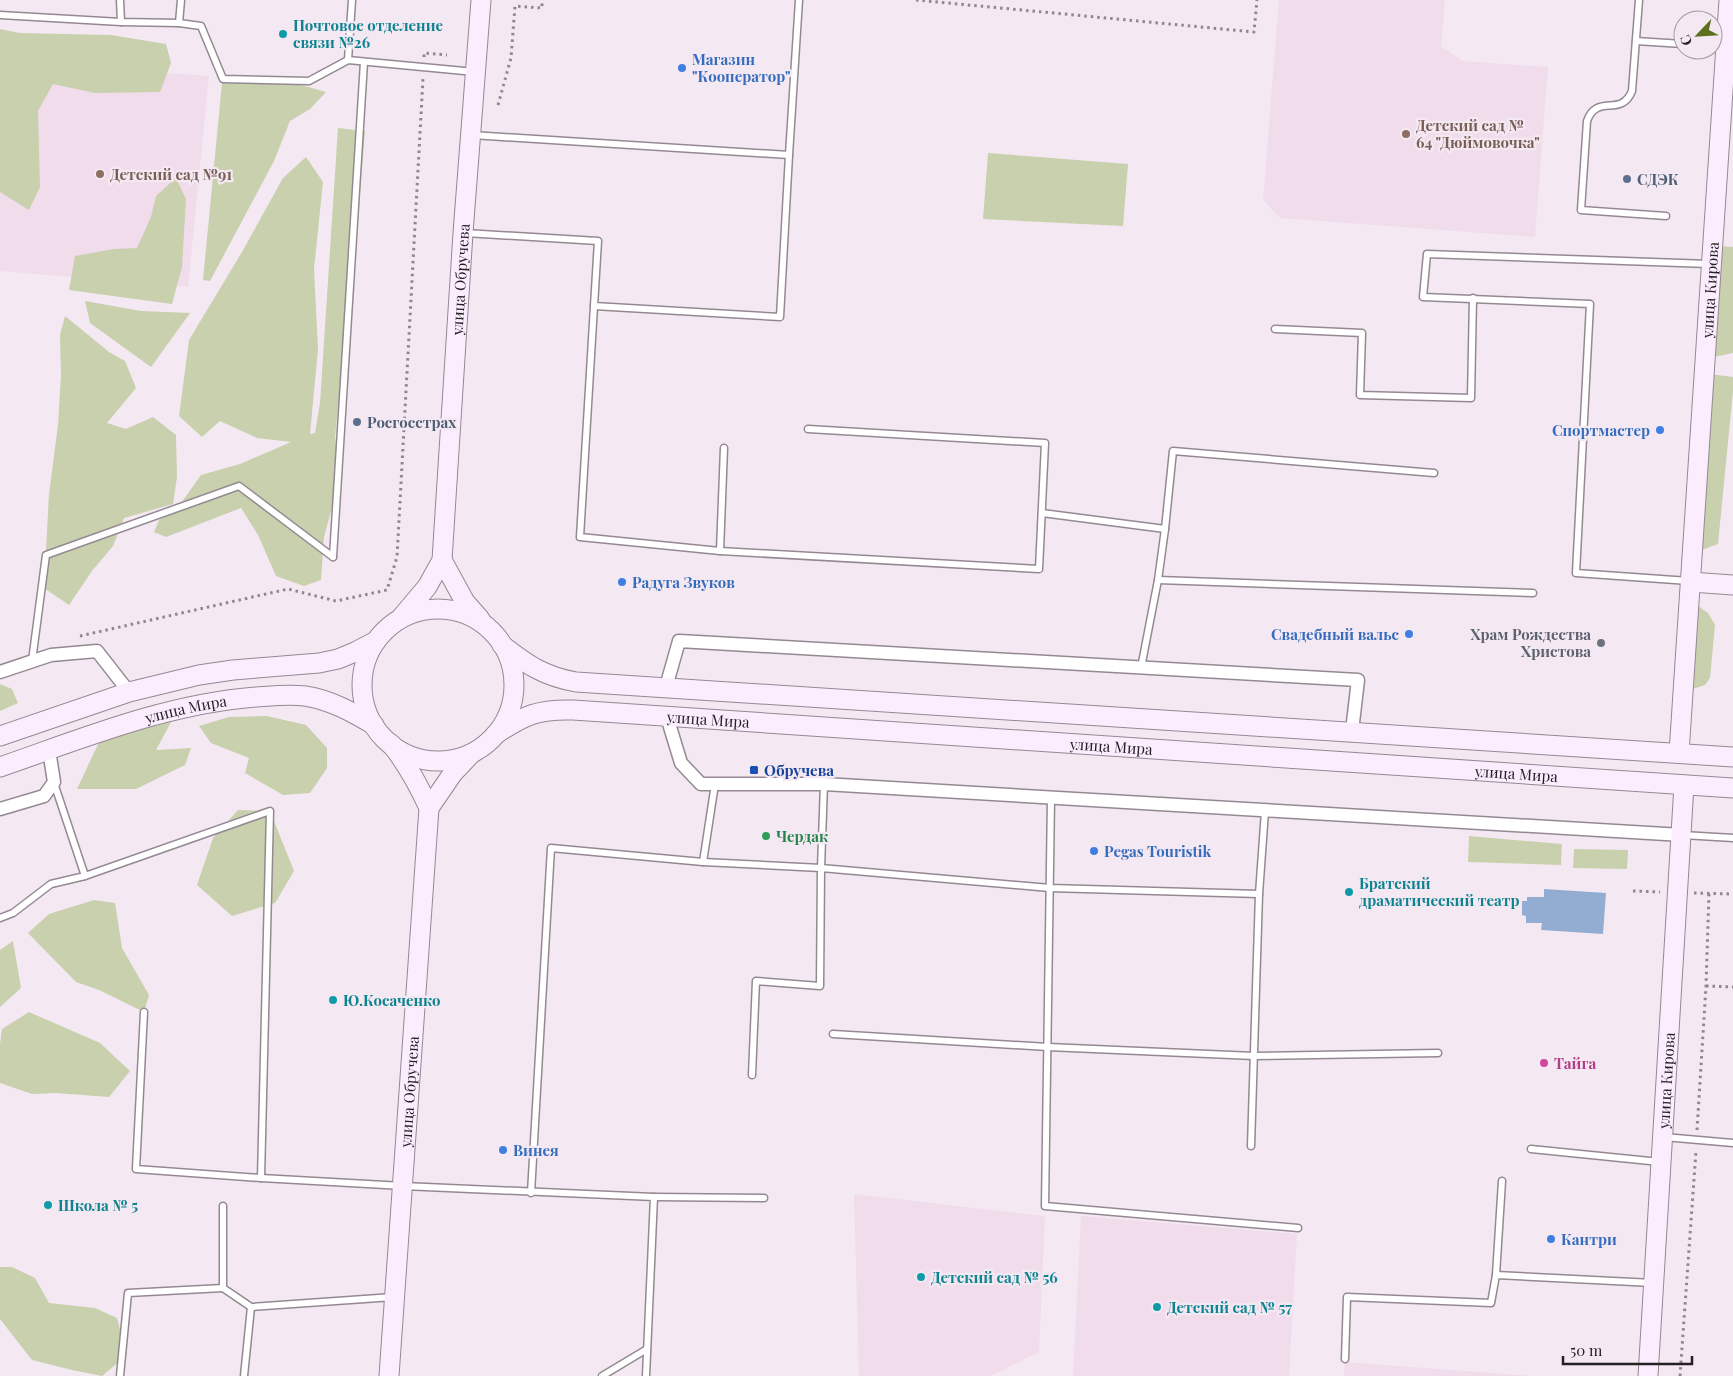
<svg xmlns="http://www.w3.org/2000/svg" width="1733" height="1376" font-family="'Playfair Display',serif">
<rect width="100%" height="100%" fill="#f4e9f3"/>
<g fill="#f0dceb">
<polygon points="1279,0 1445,0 1441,46 1463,61 1548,67 1535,237 1280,218 1263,200"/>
<polygon points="0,61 209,76 188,287 0,271"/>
<polygon points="854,1194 1045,1216 1039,1352 991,1376 859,1376"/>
<polygon points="1081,1216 1297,1234 1289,1376 1073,1376"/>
<polygon points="1345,1362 1533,1376 1344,1376"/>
</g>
<g fill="#c8d0ad">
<polygon points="0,29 20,33 111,35 166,44 171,63 160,92 95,93 53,84 38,111 40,187 29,210 0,192"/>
<polygon points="222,83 294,83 326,92 310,109 290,121 274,161 210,281 203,280"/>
<polygon points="338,128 365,131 348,348 338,406 335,438 338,463 334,500 324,537 321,580 304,586 276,576 258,535 241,508 166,537 154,532 159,520 179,506 201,475 240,464 291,442 257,438 220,421 202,437 179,416 189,340 242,252 283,178 306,157 323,182 314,269 318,349 310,434 315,433 320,403"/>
<polygon points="988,153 1128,164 1123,226 983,219"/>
<polygon points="176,178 186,199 182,267 172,304 69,290 75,256 114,249 137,248 151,217 156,196"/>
<polygon points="1718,246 1733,247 1733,353 1709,358"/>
<polygon points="85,301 141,311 190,313 151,367 90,323"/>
<polygon points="65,316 109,352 125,361 136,388 107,423 126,429 153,417 176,435 177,477 173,504 124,518 113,546 92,571 69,605 44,588 49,494 58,425 61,375 60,335"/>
<polygon points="1709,374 1733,377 1733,391 1718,544 1699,551"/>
<polygon points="1698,606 1708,613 1715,625 1710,678 1705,685 1693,689"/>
<polygon points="0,684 12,689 18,703 0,711"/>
<polygon points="267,716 306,725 327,748 327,768 310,793 283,795 245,773 249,758 211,743 199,726 229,717"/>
<polygon points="171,722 156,750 191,748 185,765 136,789 77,789 101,738"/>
<polygon points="238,810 270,811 294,871 275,903 232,916 197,885 213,838"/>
<polygon points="1469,836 1562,844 1561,865 1468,862"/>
<polygon points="1574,849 1628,850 1627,869 1573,868"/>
<polygon points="94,900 115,903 122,948 149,995 144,1012 99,990 76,982 28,933 49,914"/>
<polygon points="13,941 21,988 0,1007 0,950"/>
<polygon points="29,1012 100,1043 130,1071 109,1097 56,1093 32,1094 0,1083 0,1044 2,1029"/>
<polygon points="0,1267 12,1267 35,1278 49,1303 95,1308 117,1318 127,1355 102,1376 72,1370 32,1360 0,1319"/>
</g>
<polygon fill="#92add1" points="1544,889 1606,893 1603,934 1541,930 1542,923 1526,923 1526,916 1522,915 1522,901 1527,901 1527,897 1544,897"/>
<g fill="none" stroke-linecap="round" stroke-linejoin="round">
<g stroke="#948993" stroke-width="9">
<g id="lane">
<polyline points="120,0 121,22"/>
<path d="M1639 0 1632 91C1621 118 1597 93 1587 121L1581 210 1666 216"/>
<polyline points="0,15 121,22 179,23 201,26 223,79 309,81 348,60 475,72"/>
<polyline points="179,23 181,0"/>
<polyline points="1636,41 1683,44"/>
<polyline points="348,60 352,0"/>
<polyline points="472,135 789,155 799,0"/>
<polyline points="465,233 598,241 594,306 780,317 789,155"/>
<polyline points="594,306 580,537 720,551 724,448"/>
<polyline points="1275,329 1362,333 1360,395 1471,398 1473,298"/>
<polyline points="1042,513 1165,529 1173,451 1434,473"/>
<polyline points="720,551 1039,569 1045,443 808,429"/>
<polyline points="333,557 364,62"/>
<polyline points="1158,580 1533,593"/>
<polyline points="1689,581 1576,573 1590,304 1423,297 1427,254 1709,264"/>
<polyline points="32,661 46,555 239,486 333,557"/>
<polyline points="1141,668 1158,580 1165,529"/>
<polyline points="1051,798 1045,1206 1298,1228"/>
<polyline points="1683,835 1733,838"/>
<polyline points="703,862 821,868 824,784"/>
<polyline points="85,876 270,811 261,1178 136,1169 144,1012"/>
<polyline points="0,918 13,913 51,884 85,876 54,783"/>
<polyline points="833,1034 1048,1047 1254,1056 1438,1053"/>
<polyline points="752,1075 756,981 820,986 821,868 1050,888 1259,894 1265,811"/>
<polyline points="1664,1137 1733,1143"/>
<polyline points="1251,1146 1259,894"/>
<polyline points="1531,1149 1660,1162"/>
<polyline points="261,1178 403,1186 654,1197 646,1376"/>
<polyline points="531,1193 551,848 703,862 715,784"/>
<polyline points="654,1197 764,1198"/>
<polyline points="223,1206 223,1288 251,1307 393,1297"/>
<polyline points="1496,1275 1502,1181"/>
<polyline points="1345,1359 1347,1297 1491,1303 1496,1275 1653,1283"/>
<polyline points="120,1376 128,1293 223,1288"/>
<polyline points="244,1376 251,1307"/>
<polyline points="602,1376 647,1349"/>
</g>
</g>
<g stroke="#948993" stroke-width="15">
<g id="street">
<polyline points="0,672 51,655 97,651 129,692"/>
<polyline points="666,687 679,641 1358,680 1352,731"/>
<polyline points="667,717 681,763 701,784 824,784 1682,835"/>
<polyline points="0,809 44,796 54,782 49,750"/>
</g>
</g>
<g stroke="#948993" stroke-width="21">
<g id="secondary">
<polyline points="442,560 465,602 480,619"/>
<polyline points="1691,582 1733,585"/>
<circle cx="438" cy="685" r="76"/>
<path id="s1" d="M400 619 427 587 442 560 463 233 481 0"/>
<path d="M502 645C528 665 543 676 576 682L1733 757"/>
<path id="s2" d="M496 734C525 715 538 709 573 710L1733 788"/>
<polyline points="0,736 129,692 199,675 233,670 319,663 338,659 355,652 376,641"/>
<path id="s3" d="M1679 753 1729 0"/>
<path id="s4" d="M0 767C84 738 166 704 256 697 271 696 289 694 305 696 331 700 352 712 374 725"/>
<polyline points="429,808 453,773 471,754"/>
<path id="s5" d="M389 1376 429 808C418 784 407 764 391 744"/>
<path id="s6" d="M1648 1376 1684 785"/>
</g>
</g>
<g stroke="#8f878e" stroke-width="3" stroke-dasharray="2.5 4" stroke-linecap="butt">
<polyline points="916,0 1254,32 1257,0"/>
<polyline points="424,57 424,53 447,55"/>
<polyline points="498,105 511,58 515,6 542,8 542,0"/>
<polyline points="80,636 288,589 336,601 387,590 397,557 423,78"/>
<polyline points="1633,891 1660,892"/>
<polyline points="1694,893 1733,894"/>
<polyline points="1706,986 1733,987"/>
<polyline points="1697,1130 1706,986 1709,893"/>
<polyline points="1680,1376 1696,1151"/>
</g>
<use href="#lane" stroke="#fff" stroke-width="6"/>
<use href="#street" stroke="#fff" stroke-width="12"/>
<use href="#secondary" stroke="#fbedfe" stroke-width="19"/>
</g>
<g fill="#0f9aa8" stroke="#f4e9f3" stroke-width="2">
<circle cx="283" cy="34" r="5"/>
<circle cx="1349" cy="892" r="5"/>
<circle cx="333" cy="1000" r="5"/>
<circle cx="48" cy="1205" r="5"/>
<circle cx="921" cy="1277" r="5"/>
<circle cx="1157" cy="1307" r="5"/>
</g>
<g fill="#3f7fe0" stroke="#f4e9f3" stroke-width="2">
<circle cx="682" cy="68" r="5"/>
<circle cx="1660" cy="430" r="5"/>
<circle cx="622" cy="582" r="5"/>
<circle cx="1409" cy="634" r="5"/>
<circle cx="1094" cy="851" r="5"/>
<circle cx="503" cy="1150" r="5"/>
<circle cx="1551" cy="1239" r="5"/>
</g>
<g fill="#8d6e63" stroke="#f4e9f3" stroke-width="2">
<circle cx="1406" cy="134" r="5"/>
<circle cx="100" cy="174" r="5"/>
</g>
<g fill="#5c6f8a" stroke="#f4e9f3" stroke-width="2">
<circle cx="1627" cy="179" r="5"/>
<circle cx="357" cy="422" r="5"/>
</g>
<circle fill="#6b7280" stroke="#f4e9f3" stroke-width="2" cx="1601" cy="643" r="5"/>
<rect fill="#1a4fb4" stroke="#f4e9f3" stroke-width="2" x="749" y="765" width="10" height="10" rx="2.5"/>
<circle fill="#2e9e5b" stroke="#f4e9f3" stroke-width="2" cx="766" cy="836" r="5"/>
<circle fill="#d1479c" stroke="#f4e9f3" stroke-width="2" cx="1544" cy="1063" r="5"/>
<g text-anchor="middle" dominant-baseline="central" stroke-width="4.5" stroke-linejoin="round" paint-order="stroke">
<g font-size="15" font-weight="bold" fill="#0d838f" stroke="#f4e9f3" text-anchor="start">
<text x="293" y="25">Почтовое отделение<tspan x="293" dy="17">связи №26</tspan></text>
<text x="1359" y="883">Братский<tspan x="1359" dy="17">драматический театр</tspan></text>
<text x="343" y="1000">Ю.Косаченко</text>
<text x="58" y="1205">Школа № 5</text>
<text x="931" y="1277">Детский сад № 56</text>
<text x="1167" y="1307">Детский сад № 57</text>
</g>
<g font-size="15" font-weight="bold" fill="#366cbe" stroke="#f4e9f3" text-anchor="start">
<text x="692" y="59">Магазин<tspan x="692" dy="17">"Кооператор"</tspan></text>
<text x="1650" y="430" text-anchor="end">Спортмастер</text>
<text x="632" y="582">Радуга Звуков</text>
<text x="1399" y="634" text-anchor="end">Свадебный вальс</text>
<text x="1104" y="851">Pegas Touristik</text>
<text x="513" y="1150">Винея</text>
<text x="1561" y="1239">Кантри</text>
</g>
<g font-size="15" font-weight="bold" fill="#785e54" stroke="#f4e9f3" text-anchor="start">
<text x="1416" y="125">Детский сад №<tspan x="1416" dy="17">64 "Дюймовочка"</tspan></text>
<text x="110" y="174">Детский сад №91</text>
</g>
<g font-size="15" font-weight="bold" fill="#4e5e75" stroke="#f4e9f3" text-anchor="start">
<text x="1637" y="179">СДЭК</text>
<text x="367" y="422">Росгосстрах</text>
</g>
<g font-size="15" fill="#242024" stroke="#f4e9f3">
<text stroke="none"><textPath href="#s1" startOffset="354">улица Обручева</textPath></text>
<text stroke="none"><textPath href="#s3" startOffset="464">улица Кирова</textPath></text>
<text stroke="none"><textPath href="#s4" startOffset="195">улица Мира</textPath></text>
<text stroke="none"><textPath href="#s2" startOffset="218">улица Мира</textPath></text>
<text stroke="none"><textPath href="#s2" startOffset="622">улица Мира</textPath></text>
<text stroke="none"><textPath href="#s2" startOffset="1028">улица Мира</textPath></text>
<text stroke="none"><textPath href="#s6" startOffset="296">улица Кирова</textPath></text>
<text stroke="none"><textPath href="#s5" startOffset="285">улица Обручева</textPath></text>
</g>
<g font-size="15" font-weight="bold" fill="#5b616d" stroke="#f4e9f3" text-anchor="end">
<text x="1591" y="634">Храм Рождества<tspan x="1591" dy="17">Христова</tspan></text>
</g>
<g font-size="15" font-weight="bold" fill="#164399" stroke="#f4e9f3" text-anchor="start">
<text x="764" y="770">Обручева</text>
</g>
<g font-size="15" font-weight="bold" fill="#27864d" stroke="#f4e9f3" text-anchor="start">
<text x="776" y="836">Чердак</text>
</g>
<g font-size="15" font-weight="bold" fill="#b23c85" stroke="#f4e9f3" text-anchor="start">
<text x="1554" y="1063">Тайга</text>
</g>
</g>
<g transform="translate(1698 35) rotate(245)"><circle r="24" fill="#f4e9f3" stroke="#a199a0"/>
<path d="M0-4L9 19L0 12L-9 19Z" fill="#5c7020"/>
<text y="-8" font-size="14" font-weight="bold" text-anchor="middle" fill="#242024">С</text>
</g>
<path d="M1563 1356v8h129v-8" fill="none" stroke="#242024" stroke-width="2.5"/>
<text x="1570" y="1356" font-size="15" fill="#242024" stroke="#f4e9f3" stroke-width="4" paint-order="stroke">50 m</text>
</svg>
